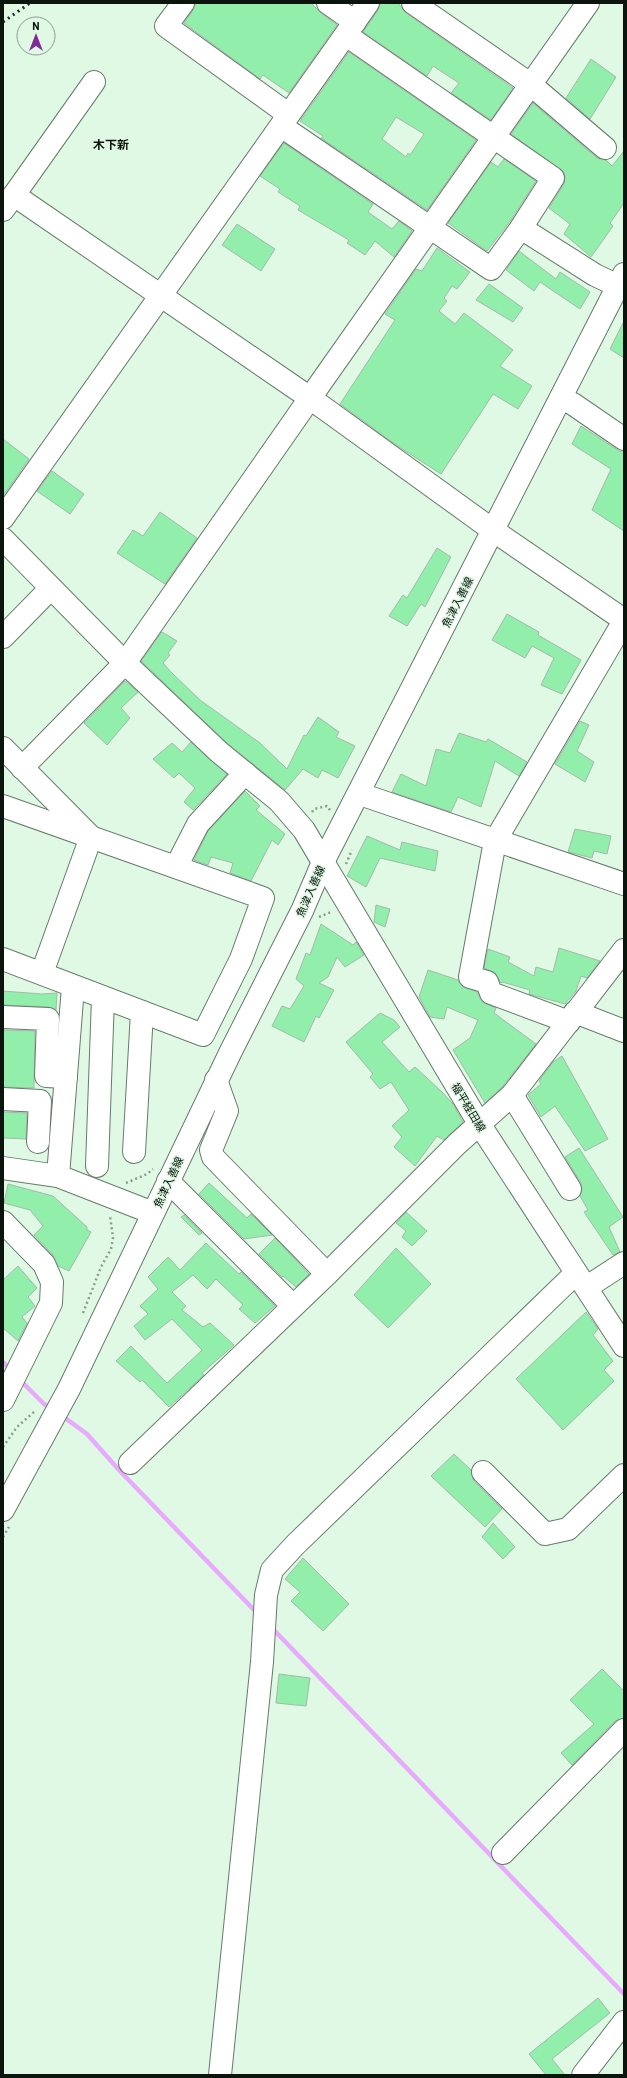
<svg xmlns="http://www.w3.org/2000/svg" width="627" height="2078" font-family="Barlow,'Noto Sans JP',sans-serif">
<rect width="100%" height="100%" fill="#e0f9e5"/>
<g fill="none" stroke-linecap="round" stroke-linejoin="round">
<g stroke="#e8aafc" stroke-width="4.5">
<polyline points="3,1362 11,1370"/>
<polyline points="20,1380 44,1404 52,1409"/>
<polyline points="61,1415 87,1434 119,1470 258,1614"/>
<polyline points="272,1628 624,1994"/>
</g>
</g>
<g fill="#91eeab" stroke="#a3baa8" fill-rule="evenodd">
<polygon points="196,3 311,3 321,13 337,25 289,93 263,75 260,79 184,23 193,10"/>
<polygon points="380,3 398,3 406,13 513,88 491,120 451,93 459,83 433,66 427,76 363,32 378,10"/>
<path d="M349 52 476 140 427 210 321 138 323 136 300 121ZM396 117 424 134 410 155 408 153 406 157 382 139Z"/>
<polygon points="591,59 616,77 590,119 566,98"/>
<polygon points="533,103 597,158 606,160 612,166 624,151 624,203 610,223 613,226 591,257 564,234 570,224 549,208 564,184 565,178 564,172 511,134"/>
<polygon points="284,143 373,204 368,212 392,229 399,221 412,231 394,257 375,241 365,255 347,243 349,240 298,210 300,206 278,192 280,189 260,176"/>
<polygon points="504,159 536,181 511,220 487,251 448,223 491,162 498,167"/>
<polygon points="237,224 275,249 261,271 222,245"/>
<polygon points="437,248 470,272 457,289 452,286 444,298 447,301 439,311 455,324 464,313 513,350 500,366 532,386 518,409 493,394 441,474 396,445 340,404 395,320 385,314 416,269 422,271"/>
<polygon points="519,251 556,279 560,272 590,292 580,309 540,282 534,291 506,270"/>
<polygon points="489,284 523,308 513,322 476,300"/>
<polygon points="624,321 624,358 610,349"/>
<polygon points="581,426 619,451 624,451 624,531 592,510 611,469 572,444"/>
<polygon points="3,439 29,459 3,496"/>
<polygon points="52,471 84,494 70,514 37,491"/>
<polygon points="160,512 197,538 165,584 117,553 133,530 143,536"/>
<polygon points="437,548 451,557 425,607 421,604 407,626 389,616 403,595 407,598"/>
<polygon points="507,614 539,632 538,635 581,660 562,694 541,685 554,658 532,646 525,658 492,640"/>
<polygon points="162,632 177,641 168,653 170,655 163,663 171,672 200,700 260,743 287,769 304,735 306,736 318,717 339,732 336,737 355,746 338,778 322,770 318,778 303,769 285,790 227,743 141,661"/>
<polygon points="125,681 138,692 121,708 130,718 107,745 84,723"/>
<polygon points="580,721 589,725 577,751 594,762 585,782 555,764"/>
<polygon points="459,733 486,742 488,739 527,762 519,776 495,761 481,807 458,797 451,812 392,792 401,774 426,786 436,749 450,753"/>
<polygon points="191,742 227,774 193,810 184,802 195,788 179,773 174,778 153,759 172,743 182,752"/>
<polygon points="245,791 260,806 256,810 285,834 278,845 272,840 251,881 230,873 233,863 211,857 208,865 194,860 208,831"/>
<polygon points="575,829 611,836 607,854 594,851 592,858 568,852"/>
<polygon points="367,836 400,850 402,842 438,851 435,871 380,858 366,887 347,876"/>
<polygon points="376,905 390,909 385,927 374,922"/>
<polygon points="321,924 353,945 356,942 364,955 345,967 337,957 328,977 319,983 334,990 319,1018 316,1016 304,1042 272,1026 282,1006 290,1009 304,986 296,979 306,953 310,955"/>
<polygon points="559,948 600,961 587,978 581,976 576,991 565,1004 529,994 530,990 502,982 501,983 495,973 484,968 488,949 510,957 508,962 534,976 536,967 553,972"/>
<polygon points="428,970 458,980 462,986 477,992 482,1002 496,1008 494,1013 536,1044 503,1086 485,1103 453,1050 470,1038 478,1020 447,1007 444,1019 430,1017 419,997"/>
<polygon points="3,991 42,994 57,993 56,1010 49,1007 3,1005"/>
<polygon points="380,1013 394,1020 400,1027 382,1042 409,1072 415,1067 441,1091 453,1104 463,1122 444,1140 437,1136 415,1166 394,1147 402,1137 392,1126 409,1110 391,1082 380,1089 370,1077 373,1074 346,1042"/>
<polygon points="3,1030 35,1031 34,1088 3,1087"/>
<polygon points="562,1056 608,1139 585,1151 555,1106 541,1117 528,1095 541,1084 539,1081 553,1062"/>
<polygon points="3,1112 27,1113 26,1139 3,1138"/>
<polygon points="579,1148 623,1217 609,1227 620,1252 613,1255 584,1212 588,1210 580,1196 582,1189 581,1183 565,1157"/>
<polygon points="209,1183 247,1218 251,1214 272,1235 244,1239 199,1194"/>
<polygon points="8,1184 53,1196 87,1227 87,1230 91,1232 69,1271 58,1266 53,1255 34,1235 43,1226 30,1210 4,1203"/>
<polygon points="406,1212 427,1231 412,1246 402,1237 406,1231 396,1223"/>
<polygon points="184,1215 202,1233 199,1235 181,1217"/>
<polygon points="275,1238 309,1274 296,1287 283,1276 282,1277 259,1254"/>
<polygon points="206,1243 239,1274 241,1272 275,1306 255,1323 239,1309 243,1305 216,1279 207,1289 193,1275 172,1292 186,1306 182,1310 203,1327 210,1323 234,1345 202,1373 204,1375 169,1407 142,1380 140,1382 116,1361 131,1346 167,1383 202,1350 172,1319 145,1340 134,1326 148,1314 140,1306 158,1289 148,1277 168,1257 180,1270"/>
<polygon points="396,1248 431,1284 388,1328 354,1295"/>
<polygon points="18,1266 37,1288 28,1297 35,1306 22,1317 27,1323 18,1341 3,1328 3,1280"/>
<polygon points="586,1312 598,1329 593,1335 613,1361 604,1370 614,1381 563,1430 516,1379"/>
<polygon points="454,1454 471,1470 474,1481 502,1509 485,1527 431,1476"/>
<polygon points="493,1523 515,1547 503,1559 482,1537"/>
<polygon points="303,1558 349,1604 323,1631 291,1601 300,1592 285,1579"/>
<polygon points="602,1669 624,1691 624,1718 615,1721 572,1765 561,1753 594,1724 570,1700"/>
<polygon points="279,1674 310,1678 306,1706 276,1703"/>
<polygon points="598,1998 610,2013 552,2059 565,2075 546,2075 529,2054"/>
</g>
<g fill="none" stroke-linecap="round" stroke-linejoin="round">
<g stroke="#657b6a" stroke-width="24">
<g id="minor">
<polyline points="183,3 166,26 288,114"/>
<polyline points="328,3 355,22"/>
<polyline points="413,3 530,84 605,148"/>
<polyline points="588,3 310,398 494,531 624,620"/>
<polyline points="346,35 553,178 521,228"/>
<polyline points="281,126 491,269 521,228 595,275 618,286"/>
<polyline points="14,195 94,82"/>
<polyline points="3,210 14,195 310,398 125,663 22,768"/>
<polyline points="561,398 573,404 624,439"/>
<polyline points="3,518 368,3"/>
<polyline points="3,539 125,663 219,752 279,801 304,830 323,862"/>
<polyline points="3,637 51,588"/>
<polyline points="3,748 91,837 42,973"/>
<polyline points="360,794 624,884"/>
<polyline points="3,806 263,898 241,959 203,1035 3,959"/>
<polyline points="176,867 198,824 245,773"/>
<polyline points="575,1012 624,1031"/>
<polyline points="3,1017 48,1019 46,1076 66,1077"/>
<polyline points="569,1022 491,993 487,982 470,977 495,841 624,621"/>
<polyline points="216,1080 227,1111 211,1150 213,1157 327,1274"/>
<polyline points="512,1095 570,1189"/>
<polyline points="3,1099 40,1101 38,1142"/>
<polyline points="134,1152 142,1012"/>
<polyline points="97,1166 103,998"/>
<polyline points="3,1168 58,1176 153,1213"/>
<polyline points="58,1176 73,987"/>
<polyline points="168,1181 293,1306"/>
<polyline points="3,1222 44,1264 52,1282 51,1303 3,1400"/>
<polyline points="587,1287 624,1263"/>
<polyline points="130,1463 327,1274 457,1144 512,1095 624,950"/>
<polyline points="483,1472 545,1534 568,1529 624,1475"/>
<polyline points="503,1853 624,1730"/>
<polyline points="220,2075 262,1662 266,1595 272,1570 295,1545 576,1273"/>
</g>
</g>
<g stroke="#657b6a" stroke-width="24">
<g id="major">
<polyline points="323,862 480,1125 624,1346"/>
<polyline points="3,1510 69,1389 231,1051 302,911 323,862 624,274"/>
<polyline points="583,2075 624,2022"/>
</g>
</g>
<g stroke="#8b9d8e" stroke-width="2.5" stroke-dasharray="2 3" stroke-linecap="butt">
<polyline points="312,812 314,809 327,806 330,810"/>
<polyline points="346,864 352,850"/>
<polyline points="319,917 331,912"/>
<polyline points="126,1183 147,1174 153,1169"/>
<polyline points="83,1313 101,1267 111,1249 113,1238 110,1216"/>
<polyline points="3,1447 17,1427 34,1412"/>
<polyline points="3,1537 9,1527"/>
</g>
<use href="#minor" stroke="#fff" stroke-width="22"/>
<use href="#major" stroke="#fff" stroke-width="22"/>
<polyline stroke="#212c23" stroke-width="3" stroke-dasharray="2 4" stroke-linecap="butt" points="3,22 30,3"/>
</g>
<g text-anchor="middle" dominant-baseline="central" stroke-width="3" stroke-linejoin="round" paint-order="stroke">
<g font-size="11" fill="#0b140d" stroke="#e0f9e5">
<text transform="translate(457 602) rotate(-63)">魚津入善線</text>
<text transform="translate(310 891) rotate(-66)">魚津入善線</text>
<text transform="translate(469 1107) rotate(59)">福平経田線</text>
<text transform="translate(168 1182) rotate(-65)">魚津入善線</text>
</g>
<g font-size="12" font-weight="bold" fill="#0b140d" stroke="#e0f9e5">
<text x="111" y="144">木下新</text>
</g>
</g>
<rect width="627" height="2078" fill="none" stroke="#0b140d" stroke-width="8"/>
<g transform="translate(36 36)"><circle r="19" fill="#e0f9e5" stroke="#8b9d8f"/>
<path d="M0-3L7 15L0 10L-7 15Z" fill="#802b99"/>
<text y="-6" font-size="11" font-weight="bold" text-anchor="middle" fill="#0b140d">N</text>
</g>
</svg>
